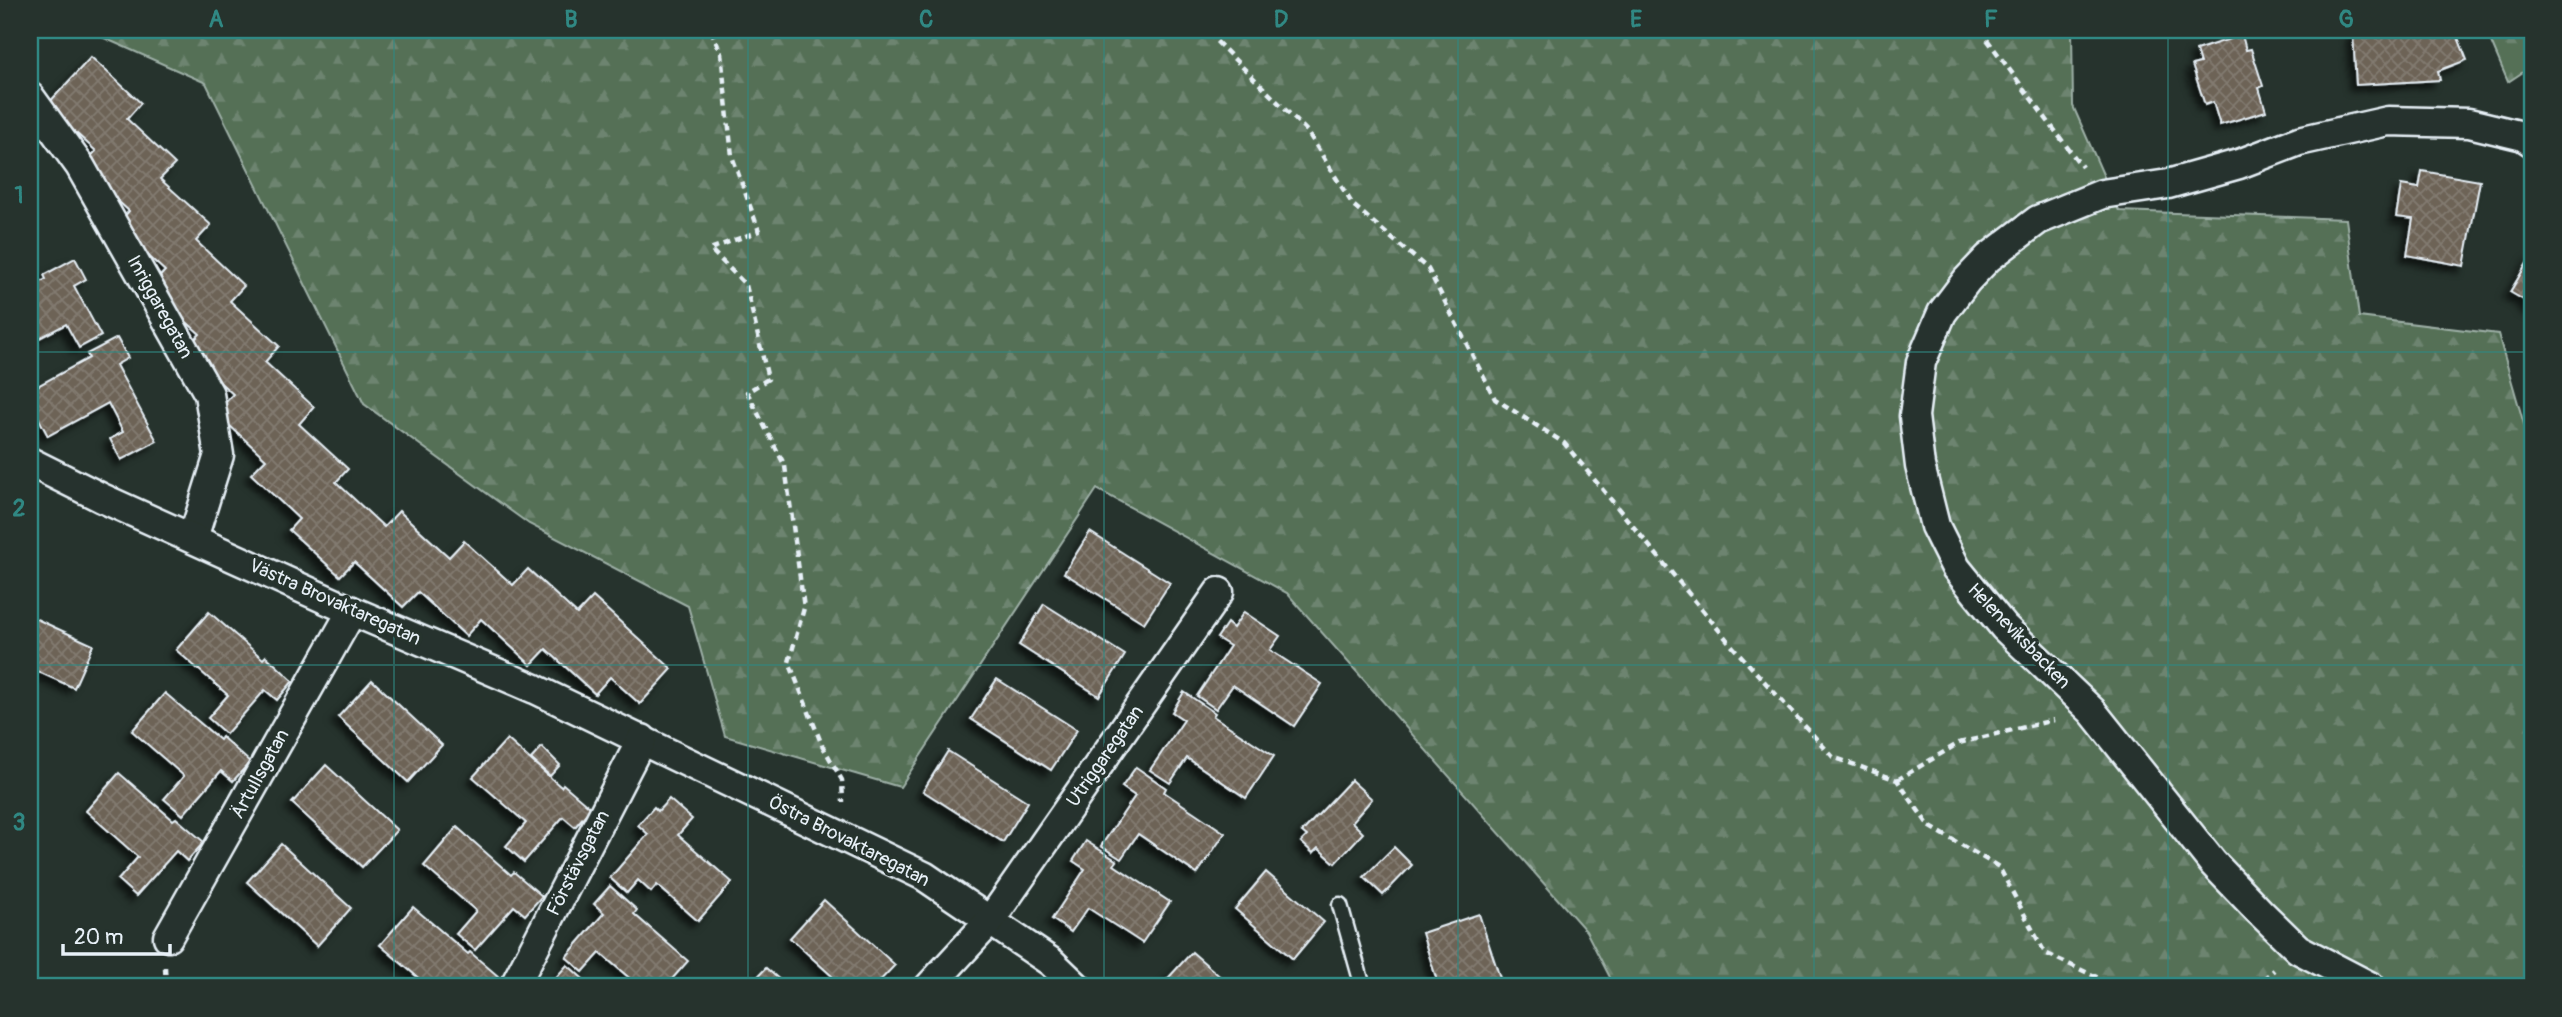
<svg xmlns="http://www.w3.org/2000/svg" width="2562" height="1017" font-family="Pangolin,sans-serif">
<defs>
<pattern id="forest-firs" width="22" height="20" patternUnits="userSpaceOnUse" patternTransform="scale(1.75)"><rect width="22" height="20" fill="#546f56"/><path d="M5 1l3.5 6h-7zM16 11l3.5 6h-7z" fill="#6d846f"/></pattern>
<pattern id="building-cross-hatch" width="8" height="8" patternUnits="userSpaceOnUse" patternTransform="scale(1.75)"><rect width="8" height="8" fill="#6d6357"/><path d="M0 0l8 8M0 8l8-8" fill="none" stroke="#827a70"/></pattern>
<filter id="shadow"><feDropShadow dx="-6" dy="6" stdDeviation="3.5" flood-color="#0009"/></filter>
</defs>
<rect width="100%" height="100%" fill="#26332d"/>
<filter id="ink" filterUnits="userSpaceOnUse"><feTurbulence type="fractalNoise" baseFrequency=".0143" numOctaves="2"/><feDisplacementMap in="SourceGraphic" scale="14" xChannelSelector="R" yChannelSelector="G"/><feConvolveMatrix kernelMatrix="1 2 1 2 8 2 1 2 1" color-interpolation-filters="sRGB"/></filter>
<g filter="url(#ink)">
<g fill="url(#forest-firs)" stroke="#9eb0a7" stroke-width="2">
<polygon points="86,30 2072,30 2073,106 2119,211 2346,219 2359,317 2498,334 2532,452 2532,987 1615,987 1586,931 1287,593 1097,489 900,787 725,736 688,606 529,524 364,404 206,83"/>
<polygon points="2486,30 2532,30 2532,66 2508,82"/>
</g>
<g fill="url(#building-cross-hatch)" stroke="#e8f1f8" stroke-width="2" filter="url(#shadow)">
<polygon points="2405,30 2455,30 2467,60 2438,71 2440,80 2356,85 2353,33"/>
<polygon points="2242,35 2246,50 2251,49 2263,86 2259,88 2266,111 2220,125 2213,102 2205,105 2192,65 2200,63 2196,50"/>
<polygon points="91,57 141,103 127,119 175,164 160,179 211,225 196,241 244,286 230,301 279,346 265,362 314,407 299,424 348,469 336,482 384,527 399,511 449,557 464,541 513,585 528,569 577,614 593,597 672,669 640,704 610,677 595,694 546,649 531,665 481,619 466,636 418,592 403,607 354,562 340,576 289,530 299,519 251,474 266,459 216,413 233,394 184,350 200,334 149,288 165,271 116,226 129,211 81,167 96,151 46,106"/>
<polygon points="2422,171 2480,181 2464,266 2407,255 2413,219 2396,217 2401,185 2419,188"/>
<polygon points="2532,255 2532,309 2525,305 2527,302 2510,292"/>
<polygon points="75,258 86,279 74,286 101,336 79,348 66,324 30,343 30,288 46,279 44,275"/>
<polygon points="117,338 128,358 116,365 157,441 121,460 110,439 123,432 108,403 48,436 30,402 30,390 89,358 87,354"/>
<polygon points="1090,532 1170,583 1144,623 1064,573"/>
<polygon points="1044,604 1125,655 1099,696 1019,645"/>
<polygon points="209,612 263,659 266,656 293,681 277,700 265,690 226,734 208,718 228,695 176,650"/>
<polygon points="1244,612 1280,636 1270,650 1322,684 1294,726 1233,685 1216,709 1197,696 1230,646 1217,638 1227,623 1233,628"/>
<polygon points="30,616 93,645 74,688 30,668"/>
<polygon points="997,679 1077,730 1051,770 971,719"/>
<polygon points="372,680 442,745 408,782 338,717"/>
<polygon points="1184,692 1215,713 1213,716 1274,756 1246,798 1187,758 1170,783 1150,770 1184,720 1172,712"/>
<polygon points="165,693 220,740 222,737 250,762 233,781 221,771 183,815 164,799 184,776 132,731"/>
<polygon points="30,728 39,733 30,754"/>
<polygon points="507,739 561,787 563,784 591,808 575,827 563,817 524,862 506,846 526,823 473,777"/>
<polygon points="542,747 560,765 550,776 531,759"/>
<polygon points="948,751 1028,802 1003,842 923,791"/>
<polygon points="326,765 397,830 362,867 292,803"/>
<polygon points="1136,767 1166,788 1164,792 1225,833 1197,874 1138,834 1121,859 1101,846 1135,796 1122,787"/>
<polygon points="119,773 173,820 176,818 204,842 187,861 176,851 136,896 118,880 138,857 86,811"/>
<polygon points="1351,780 1372,799 1352,822 1363,833 1335,863 1318,848 1313,853 1301,842 1307,836 1302,832"/>
<polygon points="669,799 692,819 678,835 732,882 698,921 657,885 651,892 638,880 627,893 610,878 648,834 638,825 654,807 658,811"/>
<polygon points="457,827 511,875 514,872 542,896 525,915 514,906 475,950 456,934 476,911 424,866"/>
<polygon points="1086,841 1117,861 1114,865 1170,902 1142,943 1088,908 1071,932 1052,919 1085,869 1073,861"/>
<polygon points="281,844 351,908 317,946 247,882"/>
<polygon points="1394,847 1412,865 1383,895 1364,877"/>
<polygon points="1266,872 1324,922 1293,959 1235,909"/>
<polygon points="610,886 637,910 634,914 688,961 665,987 640,987 600,953 583,972 566,957 604,913 594,904"/>
<polygon points="824,900 895,965 874,987 844,987 790,938"/>
<polygon points="413,907 468,954 470,952 498,976 488,987 473,987 470,985 468,987 429,987 380,945"/>
<polygon points="1479,914 1503,987 1439,987 1422,933"/>
<polygon points="1192,952 1232,987 1160,987"/>
<polygon points="567,965 572,969 592,987 555,987 551,983"/>
<polygon points="766,968 788,987 748,987"/>
</g>
<g fill="none" stroke-linecap="round" stroke-linejoin="round">
<g stroke="#e8f1f8" stroke-width="19">
<polyline id="lane" points="1340,905 1363,987"/>
</g>
<g stroke="#e8f1f8" stroke-width="33">
<g id="street">
<polyline points="30,97 80,166 209,394 219,455 193,538"/>
<polyline points="30,462 102,498 352,611 535,689 924,876 1051,962 1077,987"/>
<polyline points="168,937 352,611"/>
<polyline points="514,987 642,739"/>
<polyline points="929,987 990,921 1219,592"/>
<polyline points="2371,987 2298,949 2260,912 2213,863 2092,711 2004,627 1956,568 1935,526 1920,466 1914,416 1921,362 1942,313 1967,280 1988,258 2038,220 2102,194 2168,184 2239,164 2299,141 2388,121 2469,123 2523,136 2532,142"/>
</g>
</g>
<g stroke="#e8f1f8" stroke-width="4.5" stroke-dasharray="7 5" stroke-linecap="butt">
<polyline points="711,30 721,53 732,156 759,231 710,249 746,285 768,379 747,392 785,466 804,608 789,662 822,745 842,780 843,802"/>
<polyline points="1198,30 1208,33 1244,30"/>
<polyline points="1980,30 2082,167"/>
<polyline points="1208,33 1307,131 1353,205 1428,269 1495,399 1564,443 1733,647 1833,757 1897,780 1929,826 1999,867 2045,953 2118,987"/>
<polyline points="1897,780 1959,743 2054,720"/>
<polyline points="165,967 166,987"/>
<polyline points="2254,987 2274,970"/>
</g>
<use href="#lane" stroke="#26332d" stroke-width="14"/>
<use href="#street" stroke="#26332d" stroke-width="28"/>
</g>
</g>
<path fill="none" stroke="#308883" stroke-width="2" stroke-opacity="0.55" d="M394 30V987M748 30V987M1104 30V987M1458 30V987M1814 30V987M2168 30V987M30 352H2532M30 665H2532"/>
<g text-anchor="middle" dominant-baseline="central" stroke-width="7" stroke-linejoin="round" paint-order="stroke">
<g font-size="19" fill="#e8f1f8" stroke="#26332d">
<text transform="translate(160 307) rotate(61)">Inriggaregatan</text>
<text transform="translate(335 602) rotate(24)">Västra Brovaktaregatan</text>
<text transform="translate(2019 636) rotate(46)">Heleneviksbacken</text>
<text transform="translate(1105 756) rotate(-55)">Utriggaregatan</text>
<text transform="translate(260 774) rotate(-61)">Ärtullsgatan</text>
<text transform="translate(849 841) rotate(27)">Östra Brovaktaregatan</text>
<text transform="translate(578 863) rotate(-63)">Förstävsgatan</text>
</g>
</g>
<rect width="2562" height="1017" fill="none" stroke="#26332d" stroke-width="77"/>
<path d="M63 944v10h107v-10" fill="none" stroke="#e8f1f8" stroke-width="3.5"/>
<text x="74" y="944" font-size="21" fill="#e8f1f8" stroke="#26332d" stroke-width="5" paint-order="stroke">20 m</text>
<rect x="38" y="38" width="2486" height="940" fill="none" stroke="#308883" stroke-width="2.5"/>
<g font-size="23" text-anchor="middle" font-weight="bold" fill="#308883">
<text x="216" y="27">A</text>
<text x="571" y="27">B</text>
<text x="926" y="27">C</text>
<text x="1281" y="27">D</text>
<text x="1636" y="27">E</text>
<text x="1991" y="27">F</text>
<text x="2346" y="27">G</text>
<text x="19" y="203">1</text>
<text x="19" y="516">2</text>
<text x="19" y="830">3</text>
</g>
</svg>
